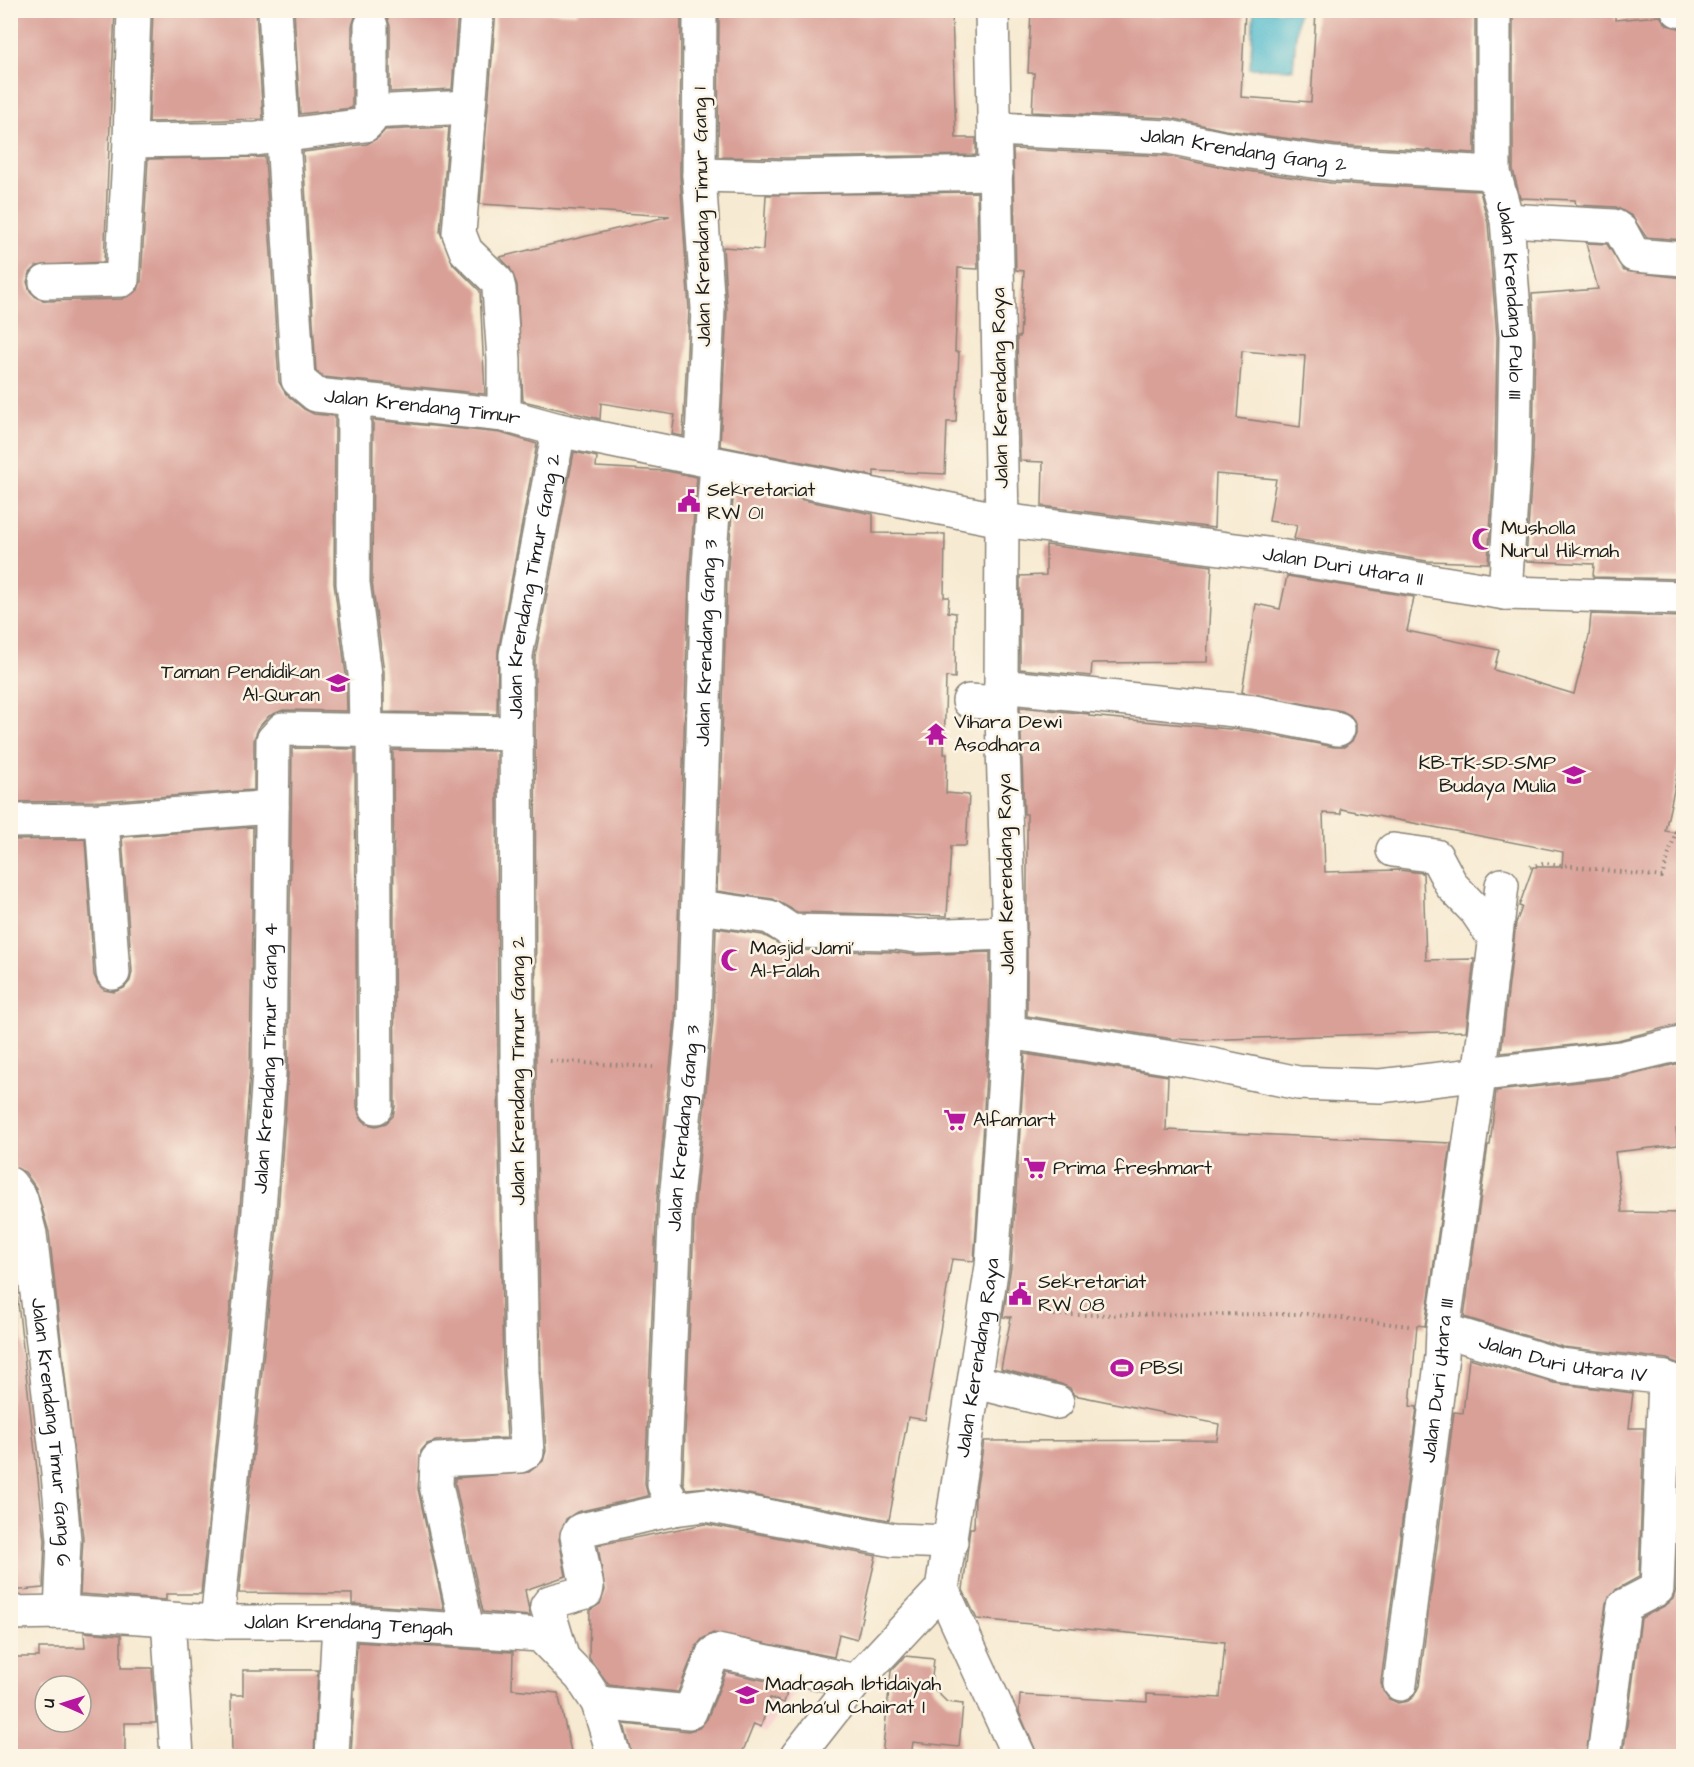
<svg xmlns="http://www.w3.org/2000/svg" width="1694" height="1767" font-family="'Architects Daughter',sans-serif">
<rect width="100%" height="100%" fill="#fcf5e5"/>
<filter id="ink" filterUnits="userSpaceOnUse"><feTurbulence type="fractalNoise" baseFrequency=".0167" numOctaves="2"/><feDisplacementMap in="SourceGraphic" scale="12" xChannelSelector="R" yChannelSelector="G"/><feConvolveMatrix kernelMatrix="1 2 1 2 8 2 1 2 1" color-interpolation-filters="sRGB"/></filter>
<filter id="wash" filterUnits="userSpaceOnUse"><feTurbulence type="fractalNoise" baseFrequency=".008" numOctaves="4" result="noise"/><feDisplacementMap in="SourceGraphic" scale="24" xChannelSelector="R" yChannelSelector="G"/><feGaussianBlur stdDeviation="1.35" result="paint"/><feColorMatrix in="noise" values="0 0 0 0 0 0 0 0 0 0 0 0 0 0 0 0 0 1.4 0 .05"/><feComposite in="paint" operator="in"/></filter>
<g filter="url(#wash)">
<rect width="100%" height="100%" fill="#f7ead2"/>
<polygon fill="#f7d0cf" points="717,1653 805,1679 765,1733 695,1711"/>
<polygon fill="#50bacd" stroke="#366b74" stroke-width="1.5" points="1254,11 1298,11 1293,69 1250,68"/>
<g id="blocks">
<g fill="#d9a098" fill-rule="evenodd">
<polygon points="10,10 115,10 104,262 37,266 30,273 27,282 30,291 37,298 46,301 122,299 138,290 141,281 148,159 265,157 279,382 286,394 304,409 314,414 335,416 334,583 346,675 347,711 283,710 269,716 259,727 254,739 254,790 101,801 10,802 10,188 13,139 10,139"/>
<polygon points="153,10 256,10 263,119 149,122"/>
<polygon points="294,10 361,10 355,17 352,26 352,108 300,114"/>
<polygon points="381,10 458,10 452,89 390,92 390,26 387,17"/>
<polygon points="496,10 577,14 578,10 681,10 680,175 689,309 683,436 672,434 675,415 601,403 600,419 523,401 517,285 510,268 500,257 670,216 480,204"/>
<polygon points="719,10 834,10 833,15 952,13 956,138 976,138 976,155 786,158 718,157"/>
<polygon points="1031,10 1159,16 1159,10 1245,10 1241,97 1311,102 1316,10 1475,10 1475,153 1336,145 1225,130 1170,118 1032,112 1034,73 1028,73"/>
<polygon points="1513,10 1596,10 1597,16 1615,15 1615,20 1660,16 1667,25 1683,29 1683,240 1646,237 1632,216 1616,207 1576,205 1575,200 1520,198 1513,170"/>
<polygon points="449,127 440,232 453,264 480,291 485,394 324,377 316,371 303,152 367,144 378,138 385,130"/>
<path d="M1013 149 1167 156 1219 167 1331 183 1480 191 1488 223 1497 337 1495 454 1488 563 1427 561 1294 539 1297 525 1269 521 1276 479 1216 474 1214 528 1042 506 1043 462 1020 461 1017 337H1020L1024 271 1016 270ZM1242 351 1305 356 1300 427 1237 418Z"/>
<polygon points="977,192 978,269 958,268 955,352 959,352 956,422 947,422 945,474 874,471 874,476 720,446 727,310 723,247 763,250 766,195"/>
<polygon points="1586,243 1607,244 1624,271 1683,278 1683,579 1593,577 1594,564 1526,561 1533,455 1535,336 1532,294 1598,289"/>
<polygon points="373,420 501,433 537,444 498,651 497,714 384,712 384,672 372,582"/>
<polygon points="574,452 597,457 596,467 666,471 697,477 689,577 675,1018 657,1198 645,1484 648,1496 577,1512 566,1519 559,1539 566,1576 525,1590 530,1616 483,1612 455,1483 455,1478 529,1472 543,1461 546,1451 541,1371 536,1087 535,657"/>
<polygon points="734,486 873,514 873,533 945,534 944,597 949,597 948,612 956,613 955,678 946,677 944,754 947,754 946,793 969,795 966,846 951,846 947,916 797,912 773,899 717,891 727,579"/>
<polygon points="1046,545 1212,566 1207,662 1092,663 1091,676 1020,669 1020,576 1046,575"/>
<polygon points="1287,576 1414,597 1407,631 1499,650 1494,670 1574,694 1589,636 1591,614 1683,617 1683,764 1680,763 1665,831 1683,834 1683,1023 1618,1040 1501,1053 1516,923 1522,907 1519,906 1533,867 1562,867 1563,852 1341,809 1341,814 1323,813 1325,872 1398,870 1423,873 1426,960 1474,959 1466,1031 1199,1040 1173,1039 1027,1016 1027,814 1024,814 1020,707 1089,714 1089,716 1251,731 1334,747 1344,747 1352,741 1356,732 1356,723 1350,715 1342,711 1242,692 1256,604 1280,609"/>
<polygon points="292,748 355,749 357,1107 360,1117 367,1124 376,1126 386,1123 393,1116 395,1107 393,750 497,751 498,1087 503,1372 507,1438 436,1441 427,1444 421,1451 418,1489 444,1610 352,1604 352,1594 239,1593 277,1226 288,1074"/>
<polygon points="253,827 250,1072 239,1222 201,1594 166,1594 166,1600 80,1594 83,1538 49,1232 36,1188 25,1172 10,1166 10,840 85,839 94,975 98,984 104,990 114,992 124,988 130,981 132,972 122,837"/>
<polygon points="716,928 763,935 791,950 893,952 916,955 990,952 989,1031 974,1261 952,1259 925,1420 908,1417 889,1520 709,1487 686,1489 683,1482 695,1200 713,1021"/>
<polygon points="1025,1054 1168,1076 1166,1130 1451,1143 1425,1326 1417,1325 1410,1406 1417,1407 1381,1682 1383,1691 1389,1699 1398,1703 1408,1701 1414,1696 1419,1686 1454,1412 1463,1413 1469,1358 1554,1383 1633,1393 1629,1428 1644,1428 1639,1577 1615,1590 1606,1603 1586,1756 1038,1756 1019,1712 1020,1695 1147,1702 1147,1694 1220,1698 1225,1642 977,1619 963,1590 970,1528 974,1528 975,1497 984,1441 1217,1440 1219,1424 1074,1395 1070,1388 1061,1384 1001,1369 1011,1317 1003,1317 1011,1267"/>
<polygon points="1680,1063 1683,1129 1676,1129 1678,1145 1615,1152 1622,1212 1683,1213 1682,1365 1667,1359 1563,1347 1464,1317 1488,1145 1490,1145 1496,1091 1623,1077"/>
<polygon points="10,1233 45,1540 43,1588 10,1591"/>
<polygon points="1682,1427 1683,1756 1623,1756 1641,1618 1666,1605 1673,1599 1676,1590"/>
<polygon points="705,1524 876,1556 857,1639 839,1634 834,1657 713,1633 702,1639 696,1647 678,1692 609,1685 589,1658 590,1610 600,1604 605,1590 598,1545"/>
<path d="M84 1632 121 1635V1668H152L156 1723H125V1756H10V1657H39V1648H85ZM45 1686H81V1722H45Z"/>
<polygon points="357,1642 513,1652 512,1689 558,1693 572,1756 351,1756"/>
<polygon points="905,1656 934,1659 931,1686 947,1702 963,1704 959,1747 913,1742 911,1756 882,1756 891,1671"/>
<polygon points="243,1670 318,1670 314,1756 232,1756 231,1695 243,1695"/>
<polygon points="726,1672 789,1686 784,1703 770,1698 761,1727 754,1724 741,1756 632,1756 624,1724 688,1731 699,1728 707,1719"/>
</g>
</g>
</g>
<g filter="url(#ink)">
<use href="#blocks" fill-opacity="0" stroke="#8a8377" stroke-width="1.5"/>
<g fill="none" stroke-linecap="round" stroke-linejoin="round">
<g stroke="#8a8377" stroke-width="36">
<g id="minor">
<polyline points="134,10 130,141 256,139 365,125 370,120 371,112 371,26"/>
<path id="s1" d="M275 10 298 380 316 395 504 415 559 430 701 459 708 309 699 175 700 10"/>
<polyline points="477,10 459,233 466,251 497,281 499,289 504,360 504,415"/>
<path id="s2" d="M1494 10V173L1507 220 1516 336 1514 455 1505 593"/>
<polyline points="1678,10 1684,11"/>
<polyline points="371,112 468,107"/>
<path id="s3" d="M995 129 1169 137 1222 148 1334 164 1494 173"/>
<polyline points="699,175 786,177 996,173"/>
<polyline points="1507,220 1614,226 1621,231 1634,255 1684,259"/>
<polyline points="46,282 122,280 130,141"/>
<polyline points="354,399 353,583 365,674 366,731"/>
<polyline points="1001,686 1254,712 1338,729"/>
<polyline points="969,701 1002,703"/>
<polyline points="374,731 376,1107"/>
<polyline points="102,820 113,973"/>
<polyline points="10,821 102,820 272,807"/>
<polyline points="1393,850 1436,856 1452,886 1476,911 1495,939"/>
<polyline points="699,907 770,917 791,931 895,933 916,936 1009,933"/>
<polyline points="1008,1032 1198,1062 1298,1083 1380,1086 1621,1058 1684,1043"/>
<path id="s4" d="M10 1184 21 1199 30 1234 56 1452 64 1540 61 1612"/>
<path id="s5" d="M1443 1330 1559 1365 1665 1378 1684 1387"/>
<polyline points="976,1382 1057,1402"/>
<path id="s6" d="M951 1542 894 1540 706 1505 674 1509 664 1485 676 1199 694 1019 708 578 717 464 1002 520 1267 554 1505 593 1684 598"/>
<path id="s7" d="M942 1589 992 1266 1008 1032 1009 933 1001 686 1002 520 992 10"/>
<polyline points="942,1589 1019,1756"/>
<path id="s8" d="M10 1613 61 1612 217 1622H339L540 1635 581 1677 598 1703 614 1756"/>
<polyline points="168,1619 177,1756"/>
<path id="s9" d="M217 1622 258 1224 269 1073 273 740 283 729 515 733"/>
<path id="s10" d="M467 1629 436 1485 437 1460 520 1456 527 1452 522 1372 517 1087 516 655 559 430"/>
<polyline points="561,1653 547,1606 550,1602 586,1592 587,1587 577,1536 581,1530 674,1509"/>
<path id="s11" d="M1400 1684 1442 1356 1443 1330 1479 1077 1502 885"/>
<polyline points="598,1703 690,1712 713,1654 717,1651 856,1681"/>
<polyline points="332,1756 339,1622"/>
<polyline points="797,1756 856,1681 942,1589"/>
<polyline points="1604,1756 1624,1606 1657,1589 1665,1378"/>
</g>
</g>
<g stroke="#8a8377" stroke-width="4" stroke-dasharray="1.5 4.5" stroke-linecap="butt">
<polyline points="1530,867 1546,863 1662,877 1684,805"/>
<polyline points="550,1061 653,1067"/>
<polyline points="1054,1315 1307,1314 1409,1326"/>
</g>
<use href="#minor" stroke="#fff" stroke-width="33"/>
</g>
</g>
<defs>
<g id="civic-bare" transform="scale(1.8)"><path d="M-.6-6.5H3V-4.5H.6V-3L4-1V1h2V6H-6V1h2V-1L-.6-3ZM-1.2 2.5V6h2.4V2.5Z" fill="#b5179e" stroke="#fcf5e5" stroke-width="2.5" paint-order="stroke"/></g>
<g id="mosque-bare" transform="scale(1.8)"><path d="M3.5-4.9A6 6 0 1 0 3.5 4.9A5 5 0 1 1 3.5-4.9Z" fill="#b5179e" stroke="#fcf5e5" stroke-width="2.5" paint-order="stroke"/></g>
<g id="school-bare" transform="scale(1.8)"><path d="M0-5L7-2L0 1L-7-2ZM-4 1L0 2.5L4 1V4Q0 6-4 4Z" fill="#b5179e" stroke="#fcf5e5" stroke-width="2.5" paint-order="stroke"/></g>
<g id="temple-bare" transform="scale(1.8)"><path d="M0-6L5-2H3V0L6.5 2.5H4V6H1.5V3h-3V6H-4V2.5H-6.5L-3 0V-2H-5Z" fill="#b5179e" stroke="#fcf5e5" stroke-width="2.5" paint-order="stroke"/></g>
<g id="supermarket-bare" transform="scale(1.8)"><path d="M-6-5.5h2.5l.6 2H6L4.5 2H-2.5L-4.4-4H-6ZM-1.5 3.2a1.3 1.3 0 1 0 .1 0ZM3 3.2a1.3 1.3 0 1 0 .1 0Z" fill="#b5179e" stroke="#fcf5e5" stroke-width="2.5" paint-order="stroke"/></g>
<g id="stadium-bare" transform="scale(1.8)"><path d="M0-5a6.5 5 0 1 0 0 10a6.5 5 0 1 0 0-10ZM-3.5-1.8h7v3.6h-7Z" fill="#b5179e" stroke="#fcf5e5" stroke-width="2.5" paint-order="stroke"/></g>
</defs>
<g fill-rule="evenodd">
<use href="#civic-bare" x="689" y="501"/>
<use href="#mosque-bare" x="1483" y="539"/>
<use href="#school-bare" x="338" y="683"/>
<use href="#temple-bare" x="936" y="734"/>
<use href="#school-bare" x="1574" y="775"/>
<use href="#mosque-bare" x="732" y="960"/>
<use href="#supermarket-bare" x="955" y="1120"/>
<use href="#supermarket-bare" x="1035" y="1168"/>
<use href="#civic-bare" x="1020" y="1294"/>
<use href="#stadium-bare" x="1122" y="1368"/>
<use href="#school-bare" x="747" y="1695"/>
</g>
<g text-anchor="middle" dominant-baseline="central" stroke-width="5" stroke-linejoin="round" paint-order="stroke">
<g font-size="20" fill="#1c1c1c" stroke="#fcf5e5">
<text stroke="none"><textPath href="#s3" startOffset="250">Jalan Krendang Gang 2</textPath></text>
<text transform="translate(702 217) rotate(-91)">Jalan Krendang Timur Gang 1</text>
<text stroke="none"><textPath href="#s2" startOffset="292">Jalan Krendang Pulo III</textPath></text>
<text transform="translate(1000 388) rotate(-91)">Jalan Kerendang Raya</text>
<text stroke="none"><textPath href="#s1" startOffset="501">Jalan Krendang Timur</textPath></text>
<text stroke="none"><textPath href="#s6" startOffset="1964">Jalan Duri Utara II</textPath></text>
<text stroke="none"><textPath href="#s10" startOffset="1131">Jalan Krendang Timur Gang 2</textPath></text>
<text stroke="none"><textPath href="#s6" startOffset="1150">Jalan Krendang Gang 3</textPath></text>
<text transform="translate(1006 874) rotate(-91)">Jalan Kerendang Raya</text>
<text stroke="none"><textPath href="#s9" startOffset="566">Jalan Krendang Timur Gang 4</textPath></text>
<text transform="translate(518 1071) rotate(-90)">Jalan Krendang Timur Gang 2</text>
<text stroke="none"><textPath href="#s6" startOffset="664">Jalan Krendang Gang 3</textPath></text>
<text stroke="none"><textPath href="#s7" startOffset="234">Jalan Kerendang Raya</textPath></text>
<text stroke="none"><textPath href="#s5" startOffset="124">Jalan Duri Utara IV</textPath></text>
<text stroke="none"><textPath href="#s11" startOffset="306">Jalan Duri Utara III</textPath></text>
<text stroke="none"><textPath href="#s4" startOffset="254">Jalan Krendang Timur Gang 6</textPath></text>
<text stroke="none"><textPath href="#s8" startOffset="339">Jalan Krendang Tengah</textPath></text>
</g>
<g font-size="20" fill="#1c1c1c" stroke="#fcf5e5" text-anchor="start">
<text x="707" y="490">Sekretariat<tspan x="707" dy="23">RW 01</tspan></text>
<text x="1501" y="528">Musholla<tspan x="1501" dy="23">Nurul Hikmah</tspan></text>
<text x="320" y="672" text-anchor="end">Taman Pendidikan<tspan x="320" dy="23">Al-Quran</tspan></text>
<text x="954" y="722">Vihara Dewi<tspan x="954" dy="23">Asodhara</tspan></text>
<text x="1556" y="763" text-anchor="end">KB-TK-SD-SMP<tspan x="1556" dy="23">Budaya Mulia</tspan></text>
<text x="750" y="948">Masjid Jami'<tspan x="750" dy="23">Al-Falah</tspan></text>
<text x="973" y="1120">Alfamart</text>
<text x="1053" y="1168">Prima freshmart</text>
<text x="1038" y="1282">Sekretariat<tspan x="1038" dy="23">RW 08</tspan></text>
<text x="1140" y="1368">PBSI</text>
<text x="765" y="1684">Madrasah Ibtidaiyah<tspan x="765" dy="23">Manba'ul Chairat I</tspan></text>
</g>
</g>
<rect width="1694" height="1767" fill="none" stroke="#fcf5e5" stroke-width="36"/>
<g transform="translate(63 1704) rotate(273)"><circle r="28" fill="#fcf5e5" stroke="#a29e95" stroke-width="1.5"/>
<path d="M0-4.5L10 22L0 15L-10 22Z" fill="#b5179e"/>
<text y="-9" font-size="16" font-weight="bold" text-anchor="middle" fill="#1c1c1c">U</text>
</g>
</svg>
